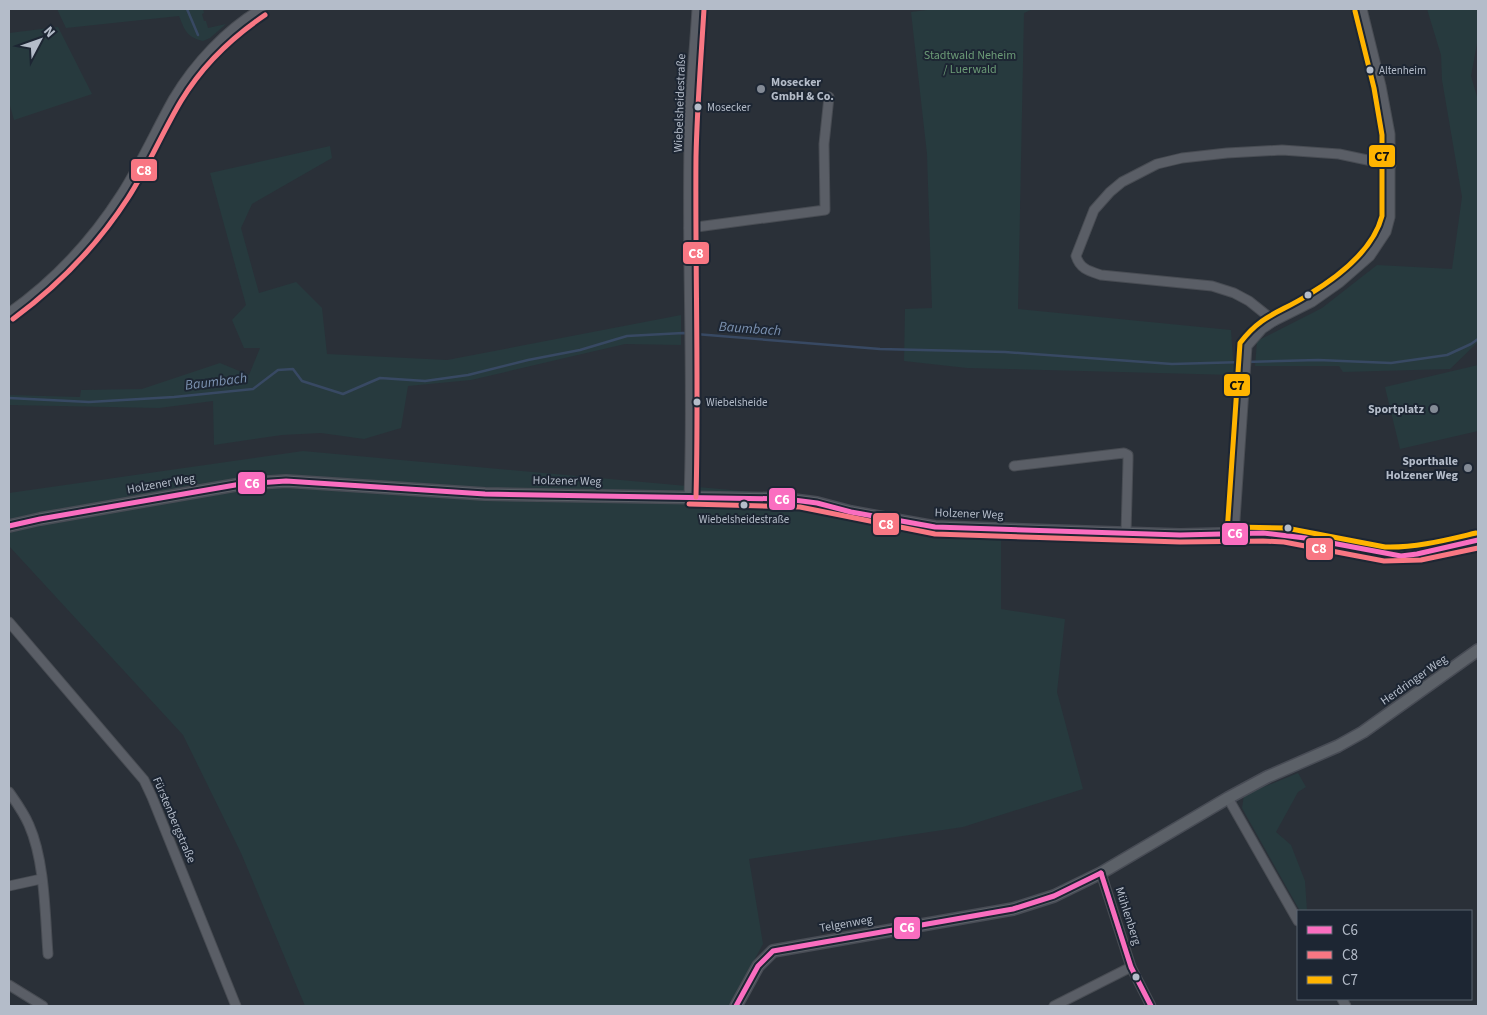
<svg xmlns="http://www.w3.org/2000/svg" width="1487" height="1015" font-family="'Source Sans 3',sans-serif">
<rect width="100%" height="100%" fill="#2a3038"/>
<g fill="#273a3e">
<path d="M57 9H203L204 13 202 14 204 21H206L208 28 226 24 210 38 203 41C187 37 185 31 179 16L66 28Z"/>
<polygon points="935,9 1033,9 1024,13 1018,309 1231,330 1234,375 967,368 904,361 905,309 932,308 927,154 911,12"/>
<polygon points="1427,9 1478,9 1478,38 1471,76 1478,100 1478,342 1450,369 1343,372 1339,366 1255,366 1257,341 1322,308 1377,265 1452,269 1462,197 1442,80 1441,55"/>
<polygon points="58,27 92,94 14,120 9,102 9,33"/>
<polygon points="330,146 332,158 252,204 241,228 259,293 296,282 322,308 327,354 447,360 681,315 681,345 625,344 471,380 408,386 401,428 364,439 321,433 282,435 214,445 213,401 159,408 9,405 9,395 80,397 81,390 142,389 220,363 249,375 260,348 244,348 232,320 246,305 210,173"/>
<polygon points="1478,365 1478,431 1400,449 1385,387"/>
<polygon points="303,451 807,497 967,530 1001,534 1001,609 1065,619 1057,692 1083,789 963,827 749,859 763,944 729,1006 305,1006 241,853 183,735 9,546 9,493"/>
<polygon points="1298,773 1306,787 1298,792 1276,832 1291,845 1305,881 1307,911 1300,911 1242,808 1244,795"/>
</g>
<g fill="none" stroke-linecap="round" stroke-linejoin="round">
<g stroke="#384963" stroke-width="2.5">
<polyline points="187,9 198,35"/>
<polyline points="9,398 89,402 174,397 253,389 278,370 293,369 302,381 343,394 380,378 425,381 468,375 528,360 580,350 627,336 683,333 880,349 1005,352 1172,364 1318,360 1391,363 1447,355 1471,344 1478,339"/>
</g>
<g stroke="#484c53" stroke-width="11">
<g id="minor">
<polyline points="689,228 825,210 824,144 829,97"/>
<path d="M9 313C54 281 91 242 121 195 141 164 156 130 174 98 195 63 226 30 261 9"/>
<path d="M1274 321 1249 301 1234 293 1212 286 1101 275C1089 271 1080 269 1076 256L1094 210 1110 192 1122 182 1157 164 1182 158 1227 153 1282 150 1339 154 1391 165"/>
<polyline points="1014,466 1124,453 1128,455 1128,461 1126,533"/>
<path d="M689 497C694 367 685 237 690 107 692 74 695 41 697 9"/>
<polyline points="1234,534 1247,346 1262,329 1274,321 1312,302 1339,283 1370,256 1386,232 1390,217 1390,134 1381,86 1362,9"/>
<polyline points="9,622 144,780 152,797 236,1006"/>
<path d="M9 792C16 802 24 813 29 825 45 861 45 915 48 954"/>
<polyline points="1228,798 1298,921"/>
<polyline points="1101,873 1131,967 1151,1006"/>
<polyline points="9,886 41,879"/>
<polyline points="9,985 43,1006"/>
<polyline points="1342,999 1346,1006"/>
<polyline points="1054,1006 1131,967"/>
</g>
</g>
<g stroke="#484c55" stroke-width="14">
<g id="major">
<polyline points="9,526 40,519 241,484 286,481 485,494 786,499 817,503 851,512 935,527 1180,535 1263,533 1305,538 1384,554 1401,556 1417,554 1478,540"/>
<polyline points="736,1006 758,966 773,951 1013,909 1054,896 1101,873 1228,798 1267,777 1338,746 1363,732 1478,650"/>
</g>
</g>
<use href="#minor" stroke="#5a5e66" stroke-width="9"/>
<use href="#major" stroke="#5c6168" stroke-width="11"/>
<g stroke="#1d2633" stroke-width="9">
<g id="bus-1">
<polyline points="9,526 40,519 241,484 286,481 485,494 786,499 817,503 851,512 935,527 1180,535 1263,533 1305,538 1401,556 1417,554 1478,540"/>
<polyline points="1101,873 1131,967 1151,1006"/>
<polyline points="736,1006 758,966 773,951 1013,909 1054,896 1101,873"/>
</g>
</g>
<g stroke="#1d2633" stroke-width="9">
<g id="bus-2">
<path d="M13 319C59 285 97 246 128 198 148 167 162 133 181 101 202 66 231 38 265 15"/>
<path d="M696 497C699 384 695 270 696 157 697 108 701 59 704 9"/>
<polyline points="689,504 800,507 935,534 1180,542 1263,541 1284,542 1384,561 1421,560 1478,548"/>
</g>
</g>
<g stroke="#1d2633" stroke-width="9">
<g id="bus-3">
<path d="M1234 527 1286 528 1385 547C1416 548 1446 540 1476 533"/>
<path d="M1227 533 1240 343C1262 314 1280 313 1308 295 1338 277 1373 251 1382 216V135L1374 88 1355 11"/>
</g>
</g>
<use href="#bus-1" stroke="#fa6ec0" stroke-width="5"/>
<use href="#bus-2" stroke="#f87783" stroke-width="5"/>
<use href="#bus-3" stroke="#ffb400" stroke-width="5"/>
</g>
<g fill="#b4bcc9" stroke="#1d2633" stroke-width="2">
<circle cx="1370" cy="70" r="4.5"/>
<circle cx="698" cy="107" r="4.5"/>
<circle cx="1308" cy="295" r="4.5"/>
<circle cx="697" cy="402" r="4.5"/>
<circle cx="744" cy="505" r="4.5"/>
<circle cx="1288" cy="528" r="4.5"/>
<circle cx="1136" cy="977" r="4.5"/>
</g>
<g fill="#848b96" stroke="#1d2633" stroke-width="2">
<circle cx="761" cy="89" r="5"/>
<circle cx="1434" cy="409" r="5"/>
<circle cx="1468" cy="468" r="5"/>
</g>
<g text-anchor="middle" dominant-baseline="central" stroke-width="4" stroke-linejoin="round" paint-order="stroke">
<g font-size="11" fill="#b4bcc9" stroke="#1d2633" text-anchor="start">
<text x="1379" y="70">Altenheim</text>
<text x="707" y="107">Mosecker</text>
<text x="706" y="402">Wiebelsheide</text>
<text x="744" y="519" text-anchor="middle">Wiebelsheidestraße</text>
</g>
<g font-size="12" fill="#6b9a76" stroke="#1d2633">
<text x="970" y="55">Stadtwald Neheim<tspan x="970" dy="14">/ Luerwald</tspan></text>
</g>
<g font-size="12" font-weight="bold" fill="#b4bcc9" stroke="#1d2633" text-anchor="end">
<text x="771" y="82" text-anchor="start">Mosecker<tspan x="771" dy="14">GmbH &amp; Co.</tspan></text>
<text x="1424" y="409">Sportplatz</text>
<text x="1458" y="461">Sporthalle<tspan x="1458" dy="14">Holzener Weg</tspan></text>
</g>
<g font-size="12" fill="#b4bcc9" stroke="#1d2633">
<text transform="translate(680 103) rotate(-88)">Wiebelsheidestraße</text>
<text transform="translate(567 481) rotate(1)">Holzener Weg</text>
<text transform="translate(161 484) rotate(-10)">Holzener Weg</text>
<text transform="translate(969 514) rotate(2)">Holzener Weg</text>
<text transform="translate(1414 680) rotate(-35)">Herdringer Weg</text>
<text transform="translate(174 820) rotate(67)">Fürstenbergstraße</text>
<text transform="translate(1128 916) rotate(72)">Mühlenberg</text>
<text transform="translate(846 924) rotate(-10)">Telgenweg</text>
</g>
<g font-size="14" font-style="italic" fill="#7c92b1" stroke="#1d2633">
<text transform="translate(750 329) rotate(4)">Baumbach</text>
<text transform="translate(216 382) rotate(-7)">Baumbach</text>
</g>
</g>
<g stroke="#1d2633" stroke-width="2">
<rect x="1368" y="144" width="28" height="24" rx="5" fill="#ffb400"/>
<rect x="130" y="158" width="28" height="24" rx="5" fill="#f87783"/>
<rect x="682" y="241" width="28" height="24" rx="5" fill="#f87783"/>
<rect x="1223" y="373" width="28" height="24" rx="5" fill="#ffb400"/>
<rect x="237" y="471" width="29" height="24" rx="5" fill="#fa6ec0"/>
<rect x="768" y="487" width="28" height="24" rx="5" fill="#fa6ec0"/>
<rect x="872" y="512" width="28" height="24" rx="5" fill="#f87783"/>
<rect x="1221" y="522" width="28" height="24" rx="5" fill="#fa6ec0"/>
<rect x="1305" y="537" width="29" height="24" rx="5" fill="#f87783"/>
<rect x="893" y="916" width="28" height="24" rx="5" fill="#fa6ec0"/>
</g>
<g font-size="14" text-anchor="middle" font-weight="bold" fill="#fff">
<text x="144" y="175">C8</text>
<text x="696" y="258">C8</text>
<text x="252" y="488">C6</text>
<text x="782" y="504">C6</text>
<text x="886" y="529">C8</text>
<text x="1235" y="538">C6</text>
<text x="1319" y="553">C8</text>
<text x="907" y="932">C6</text>
</g>
<g font-size="14" text-anchor="middle" font-weight="bold" fill="#111">
<text x="1382" y="161">C7</text>
<text x="1237" y="390">C7</text>
</g>
<rect width="1487" height="1015" fill="none" stroke="#b4bcc9" stroke-width="20"/>
<rect x="1297" y="910" width="175" height="90" fill="#1d2633" stroke="#59626f"/>
<rect x="1307" y="926" width="25" height="8" fill="#fa6ec0" stroke="#59626f"/>
<text x="1342" y="935" font-size="15" fill="#b4bcc9">C6</text>
<rect x="1307" y="951" width="25" height="8" fill="#f87783" stroke="#59626f"/>
<text x="1342" y="960" font-size="15" fill="#b4bcc9">C8</text>
<rect x="1307" y="976" width="25" height="8" fill="#ffb400" stroke="#59626f"/>
<text x="1342" y="985" font-size="15" fill="#b4bcc9">C7</text>
<g transform="translate(40 40) rotate(49)" stroke="#1d2633" stroke-width="4" paint-order="stroke">
<path d="M0-4L9 19L0 12L-9 19Z" fill="#b4bcc9"/>
<text y="-8" font-size="14" font-weight="bold" text-anchor="middle" fill="#b4bcc9">N</text>
</g>
</svg>
